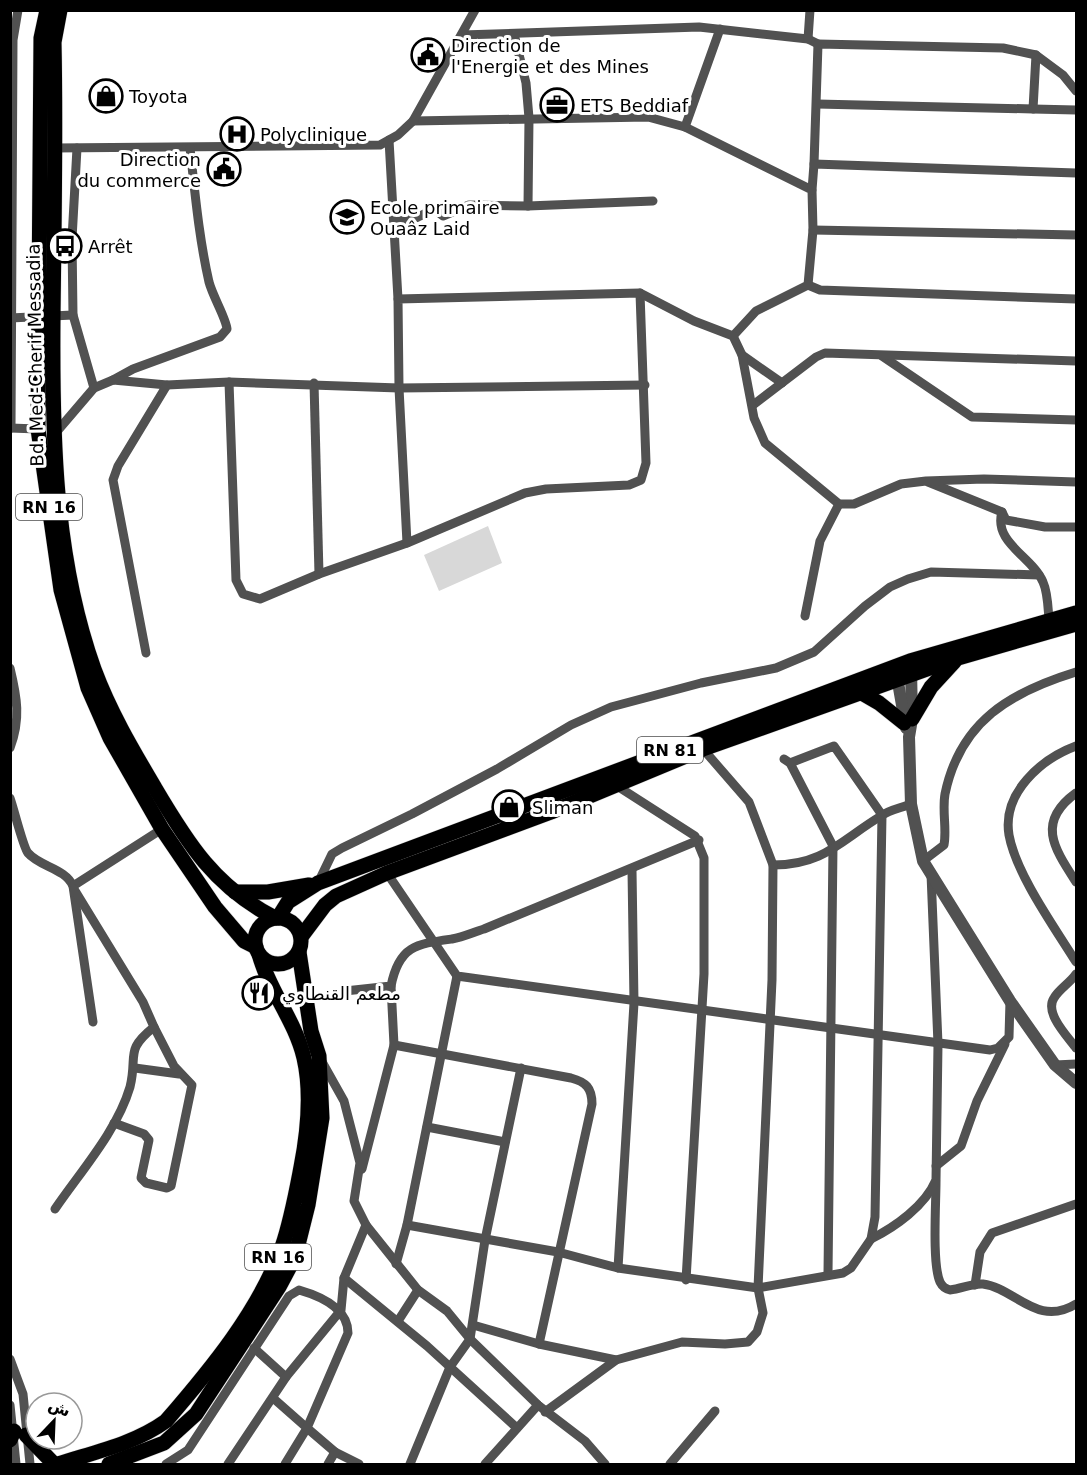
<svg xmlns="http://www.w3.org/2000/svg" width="1087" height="1475" font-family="'DejaVu Sans','Noto Naskh Arabic',sans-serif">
<rect width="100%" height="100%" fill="#fff"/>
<polygon fill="#d8d8d8" points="488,526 502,563 439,591 424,555"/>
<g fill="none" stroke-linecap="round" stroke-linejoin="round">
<g stroke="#dbdbdb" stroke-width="16">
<g id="trunk">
<polyline points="47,10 41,38 38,429 61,590 88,688 110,738 162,829 215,907 244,941 256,947"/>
<path d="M60 10 54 42C56 134 54 226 53 317 52 436 54 557 94 669 110 712 132 749 155 788 188 844 215 887 275 918"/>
<polyline points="860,692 879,703 904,723"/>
<polyline points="912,719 931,687 954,662"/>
<polyline points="235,892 268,892 309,885"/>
<circle cx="278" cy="941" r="23"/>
<polyline points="278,918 288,902 318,883 910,661 1076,613"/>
<polyline points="301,937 325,905 336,896 387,873 551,812 703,749 958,658 1076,624"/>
<polyline points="26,1435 54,1464"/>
<polyline points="10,1440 14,1431"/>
<path d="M58 1464C95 1452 134 1444 166 1421 211 1369 259 1311 282 1247 291 1221 296 1193 301 1167 308 1131 312 1093 304 1058 295 1020 269 991 259 954"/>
<polyline points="109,1464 164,1443 196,1414 279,1287 295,1257 308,1205 322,1118 319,1056 311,1031 299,952"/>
</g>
</g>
<g stroke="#515151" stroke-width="9">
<polyline points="514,34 526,83 529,118 528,206"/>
<polyline points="462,35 699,27 808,39 818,44"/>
<polyline points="808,39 810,10"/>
<polyline points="817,104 1033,109 1036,55"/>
<polyline points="1033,109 1076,110"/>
<polyline points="413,121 648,117 685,127 812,190 813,230 808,285 756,311 733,336"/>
<polyline points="685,127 720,29"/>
<polyline points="389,140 398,299"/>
<polyline points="54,148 380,145 398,135 413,121 475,10"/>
<polyline points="814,164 818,44 1003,48 1036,55 1063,75 1076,91"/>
<polyline points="812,190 814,164 1076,173"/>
<polyline points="394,222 416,218 434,209 443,216 469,205 528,206 653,201"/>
<polyline points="813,230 1076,235"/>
<polyline points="808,285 820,290 1076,299"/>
<polyline points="73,315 94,388"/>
<polyline points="10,318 73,315 72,239 77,148"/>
<polyline points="742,355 782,383"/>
<polyline points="882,356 972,417 1076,420"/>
<path d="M113 380 133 369 220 337 227 329C226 318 213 297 209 282 199 238 195 193 190 148"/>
<polyline points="229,382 236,580 243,594 260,599 319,574 407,543 525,493 546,489 629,485 641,480 646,463 640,293"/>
<polyline points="314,383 319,574"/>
<polyline points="753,405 816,357 825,353 1076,361"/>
<polyline points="10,428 38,429"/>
<polyline points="11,428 13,40 18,10"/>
<polyline points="53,436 94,388 113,380 167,385 229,382 399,388 645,385"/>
<polyline points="928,482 1002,512 1006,520 1045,527 1076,527"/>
<path d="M1002 512C993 543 1033 557 1043 582 1048 593 1048 608 1049 620"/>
<polyline points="407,543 399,388 398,299 640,293 694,321 733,336 742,355 754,418 765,443 839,504 854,504 901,484 926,481 984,479 1076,482"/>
<polyline points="805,616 820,541 839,504"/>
<polyline points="146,653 113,480 118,466 167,385"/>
<path d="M10 668C17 697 21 719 10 748"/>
<path d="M1076 746C1041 759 1002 793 1009 835 1016 874 1055 928 1076 962"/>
<polyline points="784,759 790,763 833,846 828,1274"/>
<polyline points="614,784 695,836 704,858 704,974 686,1280"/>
<path d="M1076 793C1036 822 1054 848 1076 882"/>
<path d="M10 798C14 809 23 847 28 853 40 867 65 868 73 886L93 1022"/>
<path d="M923 861 944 845C947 829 942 811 945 794 960 721 1011 692 1076 672"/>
<path d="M773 865C824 865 841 840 881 816 889 810 901 808 911 804"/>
<polyline points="387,873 457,976 990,1050 998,1048 1009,1037 1010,1001"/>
<polyline points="318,883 332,854 342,848 412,814 497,769 571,725 611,707 701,683 776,668 814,652 865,606 890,587 908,579 931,572 1039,575"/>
<polyline points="73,886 162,829"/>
<path d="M1076 974C1070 983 1059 989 1054 998 1044 1013 1068 1037 1076 1048"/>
<path d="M345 991 391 986C399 946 416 944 452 939 463 937 474 932 484 929L699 840"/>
<path d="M394 1045 571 1078C586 1082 592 1088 592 1104L539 1344"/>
<polyline points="321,1060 344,1101 360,1163 354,1201 366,1225 418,1290 447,1311 470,1339 538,1405 585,1441 605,1464"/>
<polyline points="1055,1065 1076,1064"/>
<polyline points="135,1068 179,1074"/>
<polyline points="114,1123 144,1134 149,1140 141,1178 146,1183 167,1188 171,1186 192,1085 174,1066 154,1027"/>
<polyline points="427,1127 505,1142"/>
<polyline points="936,1166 961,1146 977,1101 1005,1044"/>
<polyline points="362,1169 394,1045 391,986"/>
<path d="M936 1182C936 1204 932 1264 940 1282 942 1286 946 1289 950 1290 961 1289 973 1283 983 1284 1015 1288 1037 1328 1076 1304"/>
<path d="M55 1209C81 1171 117 1131 130 1087 138 1055 124 1051 154 1027L143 1002 74 889"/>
<polyline points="407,1225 558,1252 618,1268 758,1288 843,1273 851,1268 871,1239 875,1217 882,815 834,746 790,763"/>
<path d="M871 1239C895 1227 925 1206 936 1180L938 1044 931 874"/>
<polyline points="396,1264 407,1225 457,976"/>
<polyline points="618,1268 634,1003 632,870"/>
<polyline points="344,1278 427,1346 517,1428"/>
<polyline points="975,1285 980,1252 992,1233 1076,1204"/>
<polyline points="398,1321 418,1290"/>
<polyline points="473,1325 539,1344 616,1360"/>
<polyline points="254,1348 286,1377"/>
<polyline points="10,1359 23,1394 30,1464"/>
<polyline points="273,1398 307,1428 285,1464"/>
<polyline points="10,1405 16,1464"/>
<polyline points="545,1412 616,1360 682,1342 725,1344 748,1342 757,1332 763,1313 758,1288 772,980 773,865 749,802 703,749"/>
<path d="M166 1464 188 1450 289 1296 299 1290C320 1296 348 1308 348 1333L307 1428 335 1452 359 1464"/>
<polyline points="228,1464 286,1377 341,1310 344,1278 366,1225"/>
<polyline points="328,1464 335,1452"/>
<polyline points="410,1464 450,1367 470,1339 485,1240 521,1068"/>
<polyline points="485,1464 538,1405"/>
<polyline points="670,1464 715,1411"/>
</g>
<g stroke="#515151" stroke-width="12">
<polyline points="911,668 912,719 909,737 911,804 923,861 1010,1001 1055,1065 1076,1083"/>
<polyline points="896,671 906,728"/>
</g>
<use href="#trunk" stroke="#000" stroke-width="15"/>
</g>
<defs>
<g id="civic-ring" transform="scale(1.725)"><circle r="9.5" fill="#fff" stroke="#000" stroke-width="1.5"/><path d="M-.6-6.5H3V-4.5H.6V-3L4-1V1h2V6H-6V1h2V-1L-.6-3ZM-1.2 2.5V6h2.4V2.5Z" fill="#000"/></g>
<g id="shop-ring" transform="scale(1.725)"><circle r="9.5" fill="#fff" stroke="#000" stroke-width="1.5"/><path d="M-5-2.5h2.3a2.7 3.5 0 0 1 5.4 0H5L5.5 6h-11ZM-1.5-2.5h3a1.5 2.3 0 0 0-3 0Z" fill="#000"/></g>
<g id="office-ring" transform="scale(1.725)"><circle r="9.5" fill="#fff" stroke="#000" stroke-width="1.5"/><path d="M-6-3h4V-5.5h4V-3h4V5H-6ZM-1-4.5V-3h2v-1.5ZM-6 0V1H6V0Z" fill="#000"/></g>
<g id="hospital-ring" transform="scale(1.725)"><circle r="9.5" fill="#fff" stroke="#000" stroke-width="1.5"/><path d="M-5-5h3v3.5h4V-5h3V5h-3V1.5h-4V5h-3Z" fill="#000"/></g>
<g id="school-ring" transform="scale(1.725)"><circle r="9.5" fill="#fff" stroke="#000" stroke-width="1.5"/><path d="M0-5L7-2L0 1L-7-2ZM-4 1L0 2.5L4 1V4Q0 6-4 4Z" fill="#000"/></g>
<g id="bus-ring" transform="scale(1.725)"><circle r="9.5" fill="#fff" stroke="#000" stroke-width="1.5"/><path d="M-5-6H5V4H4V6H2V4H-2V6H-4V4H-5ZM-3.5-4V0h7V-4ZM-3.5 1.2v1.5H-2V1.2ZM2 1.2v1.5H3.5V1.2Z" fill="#000"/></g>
<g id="restaurant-ring" transform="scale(1.725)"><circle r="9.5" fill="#fff" stroke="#000" stroke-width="1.5"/><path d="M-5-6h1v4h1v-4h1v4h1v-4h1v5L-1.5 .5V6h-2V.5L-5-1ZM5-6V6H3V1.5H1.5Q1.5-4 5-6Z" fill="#000"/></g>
</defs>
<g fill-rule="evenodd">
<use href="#civic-ring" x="428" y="55"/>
<use href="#shop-ring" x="106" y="96"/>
<use href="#office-ring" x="557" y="105"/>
<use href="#hospital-ring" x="237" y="134"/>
<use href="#civic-ring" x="224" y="169"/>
<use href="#school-ring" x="347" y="217"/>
<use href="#bus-ring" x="65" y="246"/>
<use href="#shop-ring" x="509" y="807"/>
<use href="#restaurant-ring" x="259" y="993"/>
</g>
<g text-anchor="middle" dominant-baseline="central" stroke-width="6" stroke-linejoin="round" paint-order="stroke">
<g fill="#fff" stroke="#4c4c4c" stroke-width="1.5">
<rect x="16" y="494" width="66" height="26" rx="4.5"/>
<rect x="637" y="737" width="66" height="26" rx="4.5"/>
<rect x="245" y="1244" width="66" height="26" rx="4.5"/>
</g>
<g font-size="16" font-weight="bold" fill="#000">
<text x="49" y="507">RN 16</text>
<text x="670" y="750">RN 81</text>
<text x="278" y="1257">RN 16</text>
</g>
<g font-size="18" fill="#000" stroke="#fff" text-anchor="start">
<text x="451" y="45">Direction de<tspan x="451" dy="21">l'Energie et des Mines</tspan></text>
<text x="129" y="96">Toyota</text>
<text x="580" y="105">ETS Beddiaf</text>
<text x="260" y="134">Polyclinique</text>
<text x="201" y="159" text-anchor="end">Direction<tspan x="201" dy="21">du commerce</tspan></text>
<text x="370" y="207">Ecole primaire<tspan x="370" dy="21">Ouaâz Laid</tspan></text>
<text x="88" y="246">Arrêt</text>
<text x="532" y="807">Sliman</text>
<text x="282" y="993">مطعم القنطاوي</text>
</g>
<g font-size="18" fill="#000" stroke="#fff">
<text transform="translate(35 355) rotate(-91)">Bd. Med-Cherif Messadia</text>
</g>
</g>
<rect width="1087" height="1475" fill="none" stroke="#000000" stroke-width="24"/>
<g transform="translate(54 1421) rotate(23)"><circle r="28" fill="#ffffff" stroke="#999999" stroke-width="1.5"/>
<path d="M0-4.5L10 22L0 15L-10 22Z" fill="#000000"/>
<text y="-9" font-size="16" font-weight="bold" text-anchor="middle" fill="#000000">ش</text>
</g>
</svg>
